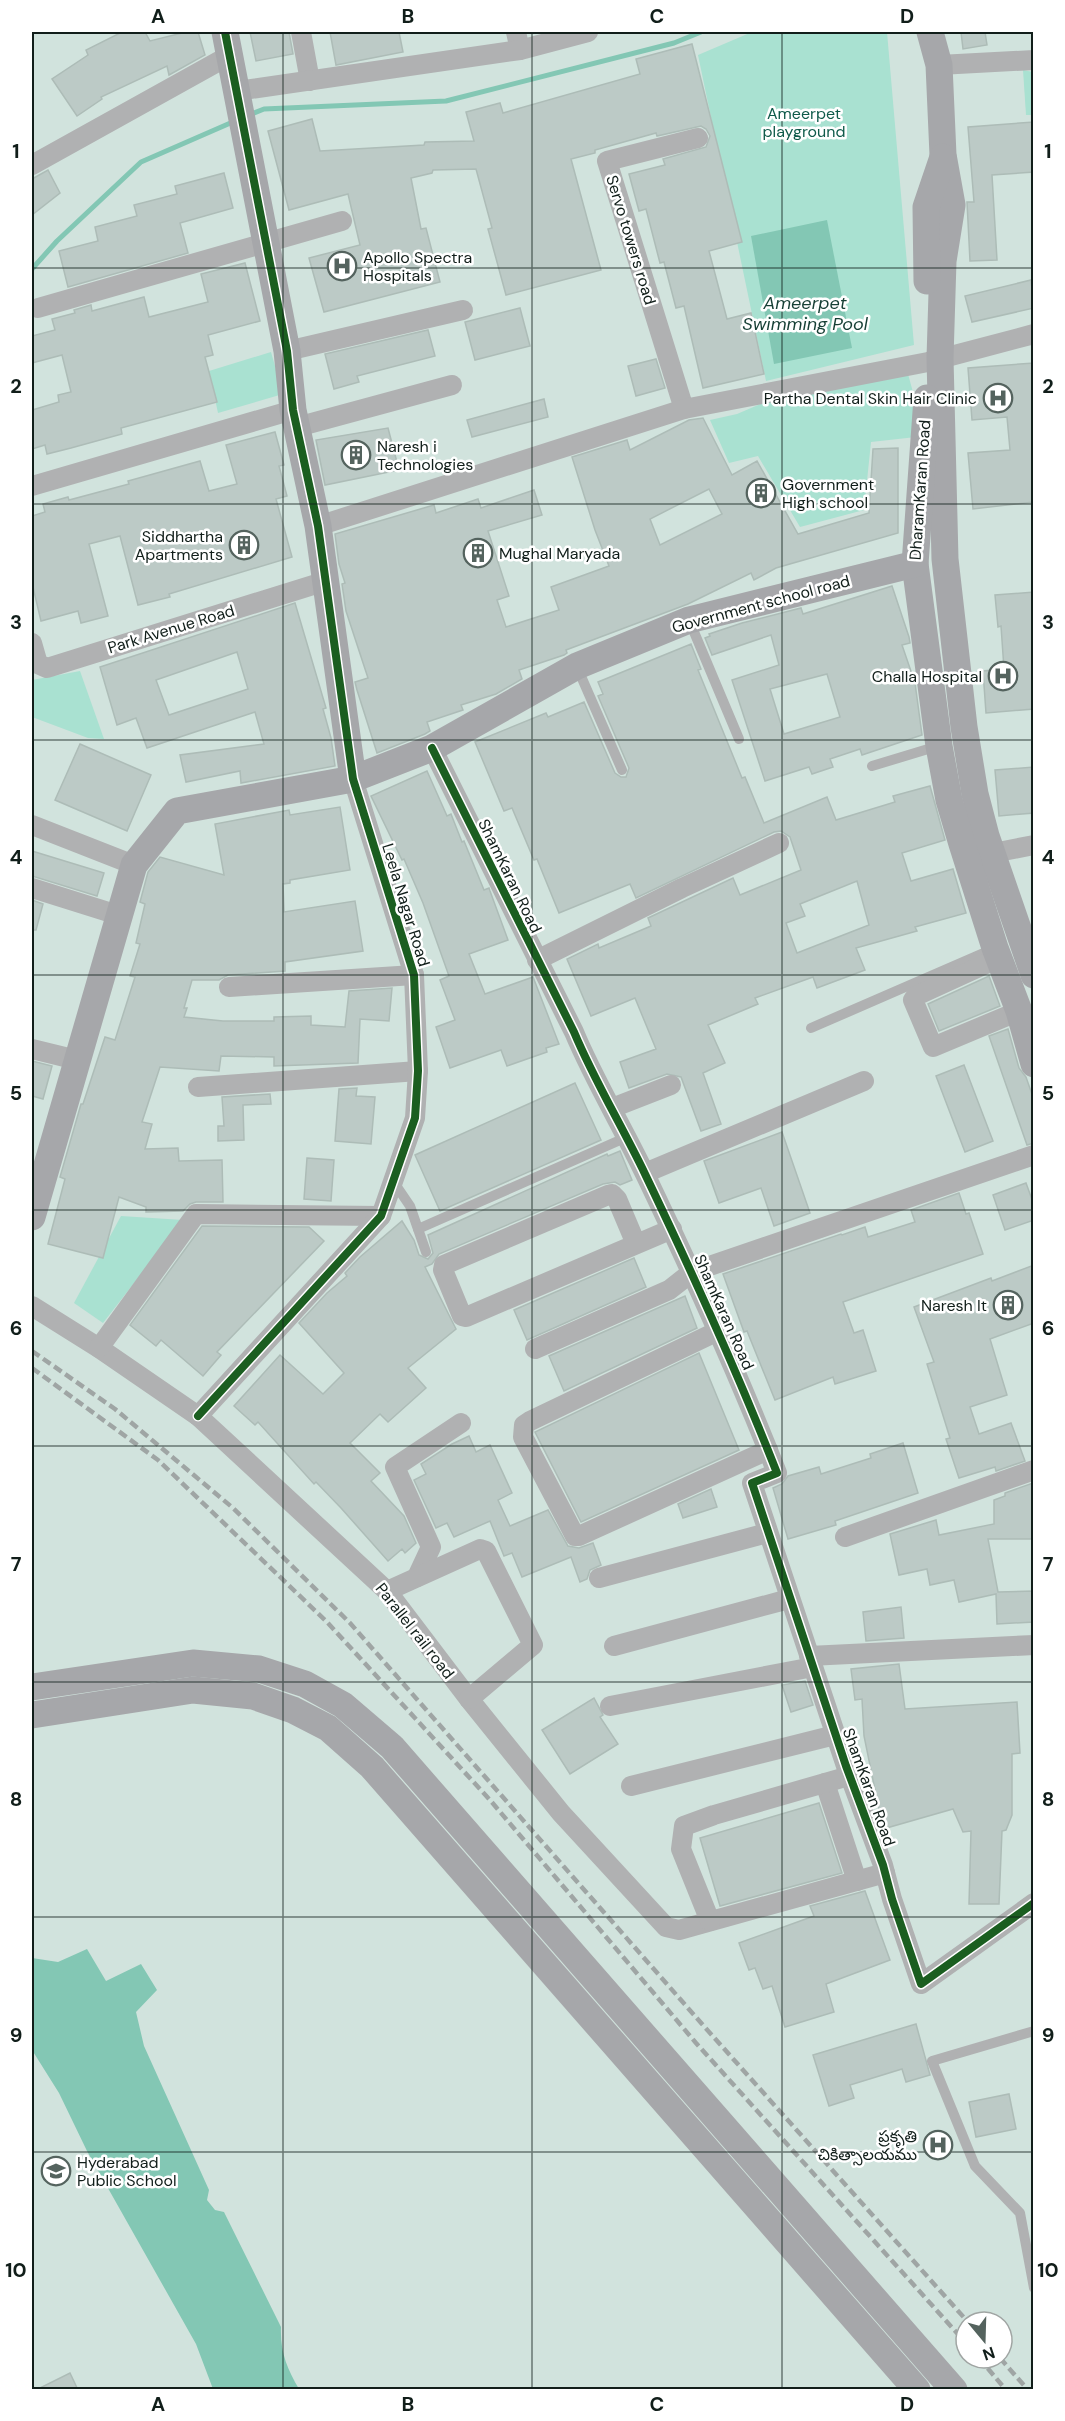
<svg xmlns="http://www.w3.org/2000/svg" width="1065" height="2421" font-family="'DM Sans','Noto Sans Telugu',sans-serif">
<rect width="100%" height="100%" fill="#d1e3dd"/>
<g fill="#a9e1d1">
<polygon points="752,32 887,32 914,345 766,381 698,55"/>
<polygon points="1023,70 1033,72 1033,115 1026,115"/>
<polygon points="271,352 283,394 218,413 209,371"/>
<polygon points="908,374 925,436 871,442 864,510 800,527 758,456 729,463 710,420 737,414 779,396"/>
<polygon points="80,671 104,739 88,738 32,717 32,680"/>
<polygon points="121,1216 183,1220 103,1323 74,1303"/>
</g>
<g fill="#83c7b4">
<polygon points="827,220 852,348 774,364 751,236"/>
<path d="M87 1949 106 1981 141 1964 157 1990 136 2012 144 2046 209 2190 207 2200 215 2210 224 2212 281 2327C280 2352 287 2368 299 2389H213L196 2344 87 2151 59 2093 32 2050V1958L58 1962Z"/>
</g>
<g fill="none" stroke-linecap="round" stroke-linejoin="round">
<g stroke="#83c7b4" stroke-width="5">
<polyline points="249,115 264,109 446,101 674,43 701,32"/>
<polyline points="32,269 57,241 141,162 235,121"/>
</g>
</g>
<g fill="#bccac6" stroke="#adbcb7" stroke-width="1.5" fill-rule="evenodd">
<polygon points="122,32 145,32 150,41 186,32 198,32 205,55 169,75 167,66 101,97 102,99 77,116 52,79 88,55 86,50"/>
<polygon points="250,32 289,32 293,54 256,61"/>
<polygon points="330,32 399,32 403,52 336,65"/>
<polygon points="961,32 985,32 987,45 963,49"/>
<polygon points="692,44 742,242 709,251 727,319 751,313 764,374 703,388 684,306 676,308 664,262 660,263 646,209 639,211 629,174 665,165 663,159 706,147 710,136 706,129 701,126 657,136 656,133 595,150 595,153 571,159 601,270 506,295 488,229 492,228 476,169 433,170 432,173 411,178 421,229 426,228 440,282 324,312 309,258 360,245 348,194 289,210 268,131 312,119 320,151 424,145 425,142 474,141 466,112 500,103 503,113 640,74 636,59"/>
<polygon points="1034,122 1034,172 992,175 997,260 970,261 967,202 974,202 968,127"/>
<polygon points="48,170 60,193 32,215 32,179"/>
<polygon points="224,173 233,208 180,223 188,253 68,287 59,251 98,241 95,227 137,216 134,205 177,194 175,186"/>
<polygon points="245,263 260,321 208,335 213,355 205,357 217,402 121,428 122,434 71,448 47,454 45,445 32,449 32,410 59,402 58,395 71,392 62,355 32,363 32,336 55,330 52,319 75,313 74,310 91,305 92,311 144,297 149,317 208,302 201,274"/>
<polygon points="1031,280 1034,308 972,322 965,296"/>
<polygon points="520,308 530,346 475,360 465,322"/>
<polygon points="428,330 435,356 357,376 359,382 334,389 325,354"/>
<polygon points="656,359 665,388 636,396 628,366"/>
<polygon points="1034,363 1034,502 973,509 968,453 1010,450 1007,417 972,420 968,368"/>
<polygon points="544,399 548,417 472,437 467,420"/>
<path d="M703 418 732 475 757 461 798 534 869 513 873 449 898 448V533L776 568 754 580 751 573 688 604 566 650 567 653 564 655 519 670 522 679 496 694 461 705 463 710 427 722 430 731 425 734 377 753 357 690 355 682 368 678 346 611 342 584 345 583 339 564 335 534 434 505 436 513 478 499 481 508 534 490 542 515 488 531 509 596 497 600 506 627 559 610 551 587 609 566 595 530 572 457 627 440 630 450 689 420ZM709 489 722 514 660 545 650 519Z"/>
<polygon points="388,428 399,470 325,485 316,440"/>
<polygon points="275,432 284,465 279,466 287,496 276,499 292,557 169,594 170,597 138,605 120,536 89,544 108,616 81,623 78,611 41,621 32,583 32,516 45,512 43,504 68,497 69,500 129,484 128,481 200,461 209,491 237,484 226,445"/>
<path d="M892 586 909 637 910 643 902 645 915 683 922 735 862 755 860 749 830 759 833 767 812 774 809 767 765 781 732 680 779 665 771 635 712 655 705 638 710 636 709 634 742 623 801 608 803 614ZM827 674 840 717 784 734 770 689Z"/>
<polygon points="1034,592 1034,709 986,713 983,671 1004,669 1001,626 998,627 995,595"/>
<path d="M295 603 326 708 323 709 331 738 335 766 241 783 240 771 186 782 180 755 264 744 255 712 147 748 136 718 117 725 100 667ZM237 652 248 689 169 715 156 680Z"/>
<path d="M691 644 701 669 698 670 742 778 745 777 764 823 827 797 836 820 895 802 893 796 930 786 945 840 902 853 911 881 953 869 966 913 915 927 917 931 856 948 865 970 817 988 813 977 755 998 758 1004 708 1025 725 1063 703 1073 721 1124 701 1131 681 1077 667 1074 629 1088 620 1062 656 1049 635 998 591 1016 567 959 598 944 599 948 651 926 648 918 733 878 740 895 801 870 790 837 781 831 774 832 636 898 630 884 559 913 537 859 534 860 512 808 504 811 475 742 546 713 548 717 584 702 615 773 621 777H626L629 768 598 696 603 694 598 682ZM857 881 869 925 797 953 786 923 805 916 800 904Z"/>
<polygon points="80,744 151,775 127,831 55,800"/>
<polygon points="1034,767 1034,813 999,816 995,770"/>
<polygon points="427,771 447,816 451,814 462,842 464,841 484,890 489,888 490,891 508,940 469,954 485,994 533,977 559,1044 546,1048 547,1052 507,1066 501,1050 450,1068 436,1027 455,1020 440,980 449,976 423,903 404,859 402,860 371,796"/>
<polygon points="340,807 350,870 290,880 290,883 283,884 284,912 355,901 363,951 285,962 285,971 228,975 219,980 192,980 184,1008 187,1008 184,1017 223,1021 274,1021 274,1017 311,1016 311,1025 345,1027 349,991 392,988 389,1021 360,1019 358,1063 274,1066 274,1057 221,1056 219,1071 160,1067 142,1122 152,1124 145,1149 178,1148 179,1161 222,1160 223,1202 196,1202 190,1204 183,1211 146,1212 146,1207 119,1197 103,1258 48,1244 65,1179 60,1177 81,1104 83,1104 105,1037 115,1040 135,977 130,976 140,944 136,943 145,904 140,902 148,872 160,857 224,875 215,824 289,810 290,815"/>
<polygon points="32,851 104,873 97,896 32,876"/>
<polygon points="32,900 43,904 36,930 32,930"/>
<polygon points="989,976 1000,1006 939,1031 928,1004"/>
<polygon points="1008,1029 1019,1068 1026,1077 1034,1100 1034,1143 1027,1145 989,1036"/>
<polygon points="32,1061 52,1066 43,1099 32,1096"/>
<polygon points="964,1065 993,1141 965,1152 936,1076"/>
<polygon points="575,1083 601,1140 440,1211 415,1155"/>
<polygon points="357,1088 356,1096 375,1097 371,1144 335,1141 339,1089"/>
<polygon points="270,1094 271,1104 243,1105 244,1140 218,1141 218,1126 224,1126 222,1097"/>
<polygon points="782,1132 810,1213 774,1226 761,1188 719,1203 704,1161"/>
<polygon points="620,1151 632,1180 620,1185 615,1182 603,1184 439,1254 432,1264 425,1267 456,1329 408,1368 426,1388 388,1422 380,1414 350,1443 380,1473 371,1481 404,1516 416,1543 405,1553 402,1549 388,1561 341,1508 316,1482 314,1484 258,1422 255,1425 234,1406 280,1355 323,1394 344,1373 299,1323 327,1293 347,1276 345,1273 360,1257 402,1221 414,1240 419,1255 428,1259 433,1253 428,1235 607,1154 608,1156"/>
<polygon points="307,1158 334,1160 331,1201 304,1199"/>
<polygon points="1026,1183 1034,1205 1034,1220 1005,1230 993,1195"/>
<polygon points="959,1193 966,1214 969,1213 983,1254 843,1302 854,1333 863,1330 876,1371 835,1384 833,1377 775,1400 747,1331 744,1332 723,1274 841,1234 842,1235 865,1227 868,1237 915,1222 911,1210"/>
<polygon points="202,1226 309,1227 324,1241 217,1352 221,1355 203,1376 161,1340 156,1346 130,1325"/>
<polygon points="634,1258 646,1287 527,1340 514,1310"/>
<polygon points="1034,1265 1034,1323 990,1339 1007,1395 970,1407 979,1434 1011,1423 1025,1461 996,1471 995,1467 959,1478 946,1439 950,1438 927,1364 934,1362 914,1307 991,1278 992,1281"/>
<polygon points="685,1296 697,1328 564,1391 549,1356"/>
<polygon points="699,1353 739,1450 581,1522 535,1432"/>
<polygon points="469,1436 476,1452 490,1445 512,1493 498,1500 510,1526 548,1510 568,1546 579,1548 593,1543 601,1565 590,1570 587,1579 580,1582 571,1557 522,1577 512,1553 504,1556 490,1521 454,1537 447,1523 436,1528 414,1480 426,1474 421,1464 452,1444"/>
<polygon points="903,1443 918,1493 835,1521 836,1525 788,1539 773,1488 782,1484 788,1476 819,1467 821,1474 871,1458 870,1454"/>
<polygon points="1033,1483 1034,1539 988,1539 998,1592 1034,1591 1034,1622 997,1624 996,1594 959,1602 954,1580 930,1585 927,1569 899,1575 890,1534 936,1520 939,1535 994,1524 994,1500 1005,1496 1005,1493"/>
<polygon points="711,1489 717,1507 683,1518 678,1504"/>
<polygon points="901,1607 904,1638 866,1641 863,1612"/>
<polygon points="899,1664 905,1709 1017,1702 1020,1753 1012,1754 1012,1815 1006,1830 1002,1831 999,1904 969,1904 971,1831 963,1832 953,1809 883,1829 864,1736 862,1699 855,1700 851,1669"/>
<polygon points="805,1681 813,1705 791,1712 782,1685"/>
<polygon points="594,1698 603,1715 600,1717 618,1744 570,1774 542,1730"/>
<polygon points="819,1803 842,1873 720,1906 700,1838"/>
<polygon points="865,1891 890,1960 826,1984 834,2012 785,2027 772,1986 763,1989 755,1968 749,1970 739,1943 814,1916 810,1906"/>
<polygon points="916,2024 930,2075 906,2082 902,2069 850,2085 854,2098 829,2106 813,2055"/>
<polygon points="1009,2094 1016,2129 976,2137 969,2102"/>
<polygon points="70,2373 78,2390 36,2390"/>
</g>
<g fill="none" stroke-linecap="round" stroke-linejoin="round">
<g stroke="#b0b1b2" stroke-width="10">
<polyline points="689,620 739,739"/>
<polyline points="577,667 622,770"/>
<polyline points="872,766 938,746"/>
<polyline points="811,1028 995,948"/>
<polyline points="393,1181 410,1206 426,1252"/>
<polyline points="418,1229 627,1137"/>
<polyline points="1034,2031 932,2061 975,2166 1020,2213 1034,2288"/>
</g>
<g stroke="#b0b1b2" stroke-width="20">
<polyline points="301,32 310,81"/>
<polyline points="516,32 520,50"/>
<polyline points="939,65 1034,60"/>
<polyline points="237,91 520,50 588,32"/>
<polyline points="32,165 230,55"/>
<polyline points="38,308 342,221"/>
<polyline points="287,351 463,310"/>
<polyline points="684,409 607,161 698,138"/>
<polyline points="297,427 452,385"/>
<polyline points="32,486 293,410"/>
<polyline points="318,526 684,409 928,362 1034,334"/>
<polyline points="32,643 38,664 47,668 326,581"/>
<path d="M432 748 574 1032C594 1080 622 1126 645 1174 692 1272 737 1371 777 1473L752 1483 846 1766 883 1865 892 1899 921 1984 1034 1903"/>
<polyline points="32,825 134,865"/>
<polyline points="993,853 1034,845"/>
<polyline points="32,888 118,915"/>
<polyline points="999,958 916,996 913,1000 933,1047 1019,1011"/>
<polyline points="537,960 682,888 779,843"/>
<polyline points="229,987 414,975"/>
<polyline points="32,1049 77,1060"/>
<polyline points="198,1087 418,1071"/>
<polyline points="612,1108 671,1085"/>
<polyline points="645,1173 864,1081"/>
<polyline points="636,1244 617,1199 612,1194 608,1195 444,1265 443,1270 462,1316 466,1317 672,1229"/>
<polyline points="32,1306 99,1348 198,1416 387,1591 469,1699 561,1813 666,1927 679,1930 885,1873"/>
<polyline points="718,1331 530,1421 524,1425 523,1437 575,1536 579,1536 768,1450"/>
<polyline points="99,1348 196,1214 381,1216"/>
<polyline points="535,1349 669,1290 692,1272 1034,1155"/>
<polyline points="198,1416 381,1216 415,1118 418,1071 414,975 353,779"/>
<polyline points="845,1537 1034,1470"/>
<polyline points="417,1577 431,1547 395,1467 461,1423"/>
<polyline points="599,1578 767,1533"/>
<polyline points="387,1591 480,1549 486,1551 533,1645 469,1699"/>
<polyline points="614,1646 789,1599"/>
<polyline points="809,1656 1034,1645"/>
<polyline points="610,1706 813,1667"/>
<polyline points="825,1783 857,1881"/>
<polyline points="631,1786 835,1735"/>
<polyline points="710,1921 681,1849 684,1826 714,1815 849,1776"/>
</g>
<g stroke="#a6a7aa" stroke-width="27">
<polyline points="225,32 287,351 293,410 318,526 353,779"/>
<polyline points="930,32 939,65 943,155 952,205 943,261 940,358 945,559 964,727 975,794 986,836 1034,975"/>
<polyline points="927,281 926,207 943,157"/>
<polyline points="927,398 915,564 939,746 949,800 962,844 995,948 1019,1011 1034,1064"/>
<polyline points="32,1217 134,865 177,811 353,779 432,748 577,666 689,620 915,564"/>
<polyline points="32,1687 193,1663 259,1669 305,1684 343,1705 392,1747 954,2390"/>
<polyline points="32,1715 193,1690 253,1696 293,1710 328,1728 372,1767 917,2390"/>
</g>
<g stroke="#9fa5a4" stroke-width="4.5" stroke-dasharray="9 4.5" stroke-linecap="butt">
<polyline points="32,1351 115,1409 233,1508 350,1623 702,2024 968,2322"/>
<polyline points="32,1368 158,1460 327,1622 490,1800 696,2043 966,2343"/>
<polyline points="979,2358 1006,2390"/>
<polyline points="1000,2358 1028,2390"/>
</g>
<g stroke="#fff" stroke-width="11">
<g id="cycleway">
<path d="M432 748 574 1032C594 1080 622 1126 645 1174 692 1272 737 1371 777 1473L752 1483 846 1766 883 1865 892 1899 921 1984 1034 1903"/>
<polyline points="198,1416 381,1216 415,1118 418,1071 414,975 353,779 318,526 293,410 287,351 225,32"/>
</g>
</g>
<use href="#cycleway" stroke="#1b5e20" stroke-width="8"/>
</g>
<path fill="none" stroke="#111e1a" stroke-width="1.5" stroke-opacity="0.55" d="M283 32V2390M532 32V2390M782 32V2390M32 268H1034M32 504H1034M32 740H1034M32 975H1034M32 1210H1034M32 1446H1034M32 1682H1034M32 1917H1034M32 2152H1034"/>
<defs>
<g id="hospital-ring" transform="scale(1.5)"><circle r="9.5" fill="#fff" stroke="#54635e" stroke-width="1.5"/><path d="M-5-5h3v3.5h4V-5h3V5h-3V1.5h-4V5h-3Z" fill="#54635e"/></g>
<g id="building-ring" transform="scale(1.5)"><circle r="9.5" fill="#fff" stroke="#54635e" stroke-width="1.5"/><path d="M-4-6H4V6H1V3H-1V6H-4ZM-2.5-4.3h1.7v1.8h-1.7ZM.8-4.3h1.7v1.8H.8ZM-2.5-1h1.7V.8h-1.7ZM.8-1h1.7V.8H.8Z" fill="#54635e"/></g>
<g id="school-ring" transform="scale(1.5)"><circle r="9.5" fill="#fff" stroke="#54635e" stroke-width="1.5"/><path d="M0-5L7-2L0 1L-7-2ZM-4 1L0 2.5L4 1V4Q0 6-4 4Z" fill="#54635e"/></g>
</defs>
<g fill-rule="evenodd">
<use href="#hospital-ring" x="342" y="266"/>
<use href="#hospital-ring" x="998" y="398"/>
<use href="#building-ring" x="356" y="455"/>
<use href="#building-ring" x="761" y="493"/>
<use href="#building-ring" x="244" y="545"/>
<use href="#building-ring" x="478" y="553"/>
<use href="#hospital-ring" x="1003" y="676"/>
<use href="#building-ring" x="1008" y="1305"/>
<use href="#hospital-ring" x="938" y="2145"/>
<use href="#school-ring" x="56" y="2171"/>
</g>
<g text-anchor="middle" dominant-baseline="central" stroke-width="5" stroke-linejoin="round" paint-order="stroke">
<g font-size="16" fill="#0f5a4a" stroke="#fff">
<text x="804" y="113">Ameerpet<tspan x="804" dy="18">playground</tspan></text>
</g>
<g font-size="16" fill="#111e1a" stroke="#fff">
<text transform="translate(631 240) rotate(73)">Servo towers road</text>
<text transform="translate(920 490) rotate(-86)">DharamKaran Road</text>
<text transform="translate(761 604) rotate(-15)">Government school road</text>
<text transform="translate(171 629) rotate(-17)">Park Avenue Road</text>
<text transform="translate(510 876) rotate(64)">ShamKaran Road</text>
<text transform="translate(406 905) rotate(73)">Leela Nagar Road</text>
<text transform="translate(724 1312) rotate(66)">ShamKaran Road</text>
<text transform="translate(415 1631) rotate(52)">Parallel rail road</text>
<text transform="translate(869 1787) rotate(70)">ShamKaran Road</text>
</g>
<g font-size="16" fill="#111e1a" stroke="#fff" text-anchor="start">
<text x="363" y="257">Apollo Spectra<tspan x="363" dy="18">Hospitals</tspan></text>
<text x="977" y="398" text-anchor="end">Partha Dental Skin Hair Clinic</text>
<text x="377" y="446">Naresh i<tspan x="377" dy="18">Technologies</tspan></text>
<text x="782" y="484">Government<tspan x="782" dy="18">High school</tspan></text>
<text x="223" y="536" text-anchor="end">Siddhartha<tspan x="223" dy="18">Apartments</tspan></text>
<text x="499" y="553">Mughal Maryada</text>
<text x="982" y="676" text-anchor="end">Challa Hospital</text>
<text x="987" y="1305" text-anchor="end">Naresh It</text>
<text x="917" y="2136" text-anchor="end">ప్రకృతి<tspan x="917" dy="18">చికిత్సాలయము</tspan></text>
<text x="77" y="2162">Hyderabad<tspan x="77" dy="18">Public School</tspan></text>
</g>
<g font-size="18" font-style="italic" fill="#163f35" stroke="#fff">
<text x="805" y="303">Ameerpet<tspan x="805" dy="21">Swimming Pool</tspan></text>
</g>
</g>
<rect width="1065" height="2421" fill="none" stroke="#ffffff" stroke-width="66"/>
<g transform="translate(984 2340) rotate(161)"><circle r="28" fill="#ffffff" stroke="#a0a5a3" stroke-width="1.5"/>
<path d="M0-4.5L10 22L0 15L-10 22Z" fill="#54635e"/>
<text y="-9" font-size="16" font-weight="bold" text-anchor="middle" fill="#111e1a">N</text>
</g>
<rect x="33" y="33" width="999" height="2355" fill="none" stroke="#111e1a" stroke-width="2"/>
<g font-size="20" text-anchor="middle" font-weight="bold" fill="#111e1a">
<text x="158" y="23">A</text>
<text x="408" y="23">B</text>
<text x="657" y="23">C</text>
<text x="907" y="23">D</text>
<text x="16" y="158">1</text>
<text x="1048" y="158">1</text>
<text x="16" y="393">2</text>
<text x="1048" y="393">2</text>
<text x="16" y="629">3</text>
<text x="1048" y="629">3</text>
<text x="16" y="864">4</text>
<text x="1048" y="864">4</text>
<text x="16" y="1100">5</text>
<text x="1048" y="1100">5</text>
<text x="16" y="1335">6</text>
<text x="1048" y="1335">6</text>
<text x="16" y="1571">7</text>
<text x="1048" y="1571">7</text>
<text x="16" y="1806">8</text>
<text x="1048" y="1806">8</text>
<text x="16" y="2042">9</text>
<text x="1048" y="2042">9</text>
<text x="16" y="2277">10</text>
<text x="1048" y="2277">10</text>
<text x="158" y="2411">A</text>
<text x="408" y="2411">B</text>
<text x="657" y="2411">C</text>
<text x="907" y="2411">D</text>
</g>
</svg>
